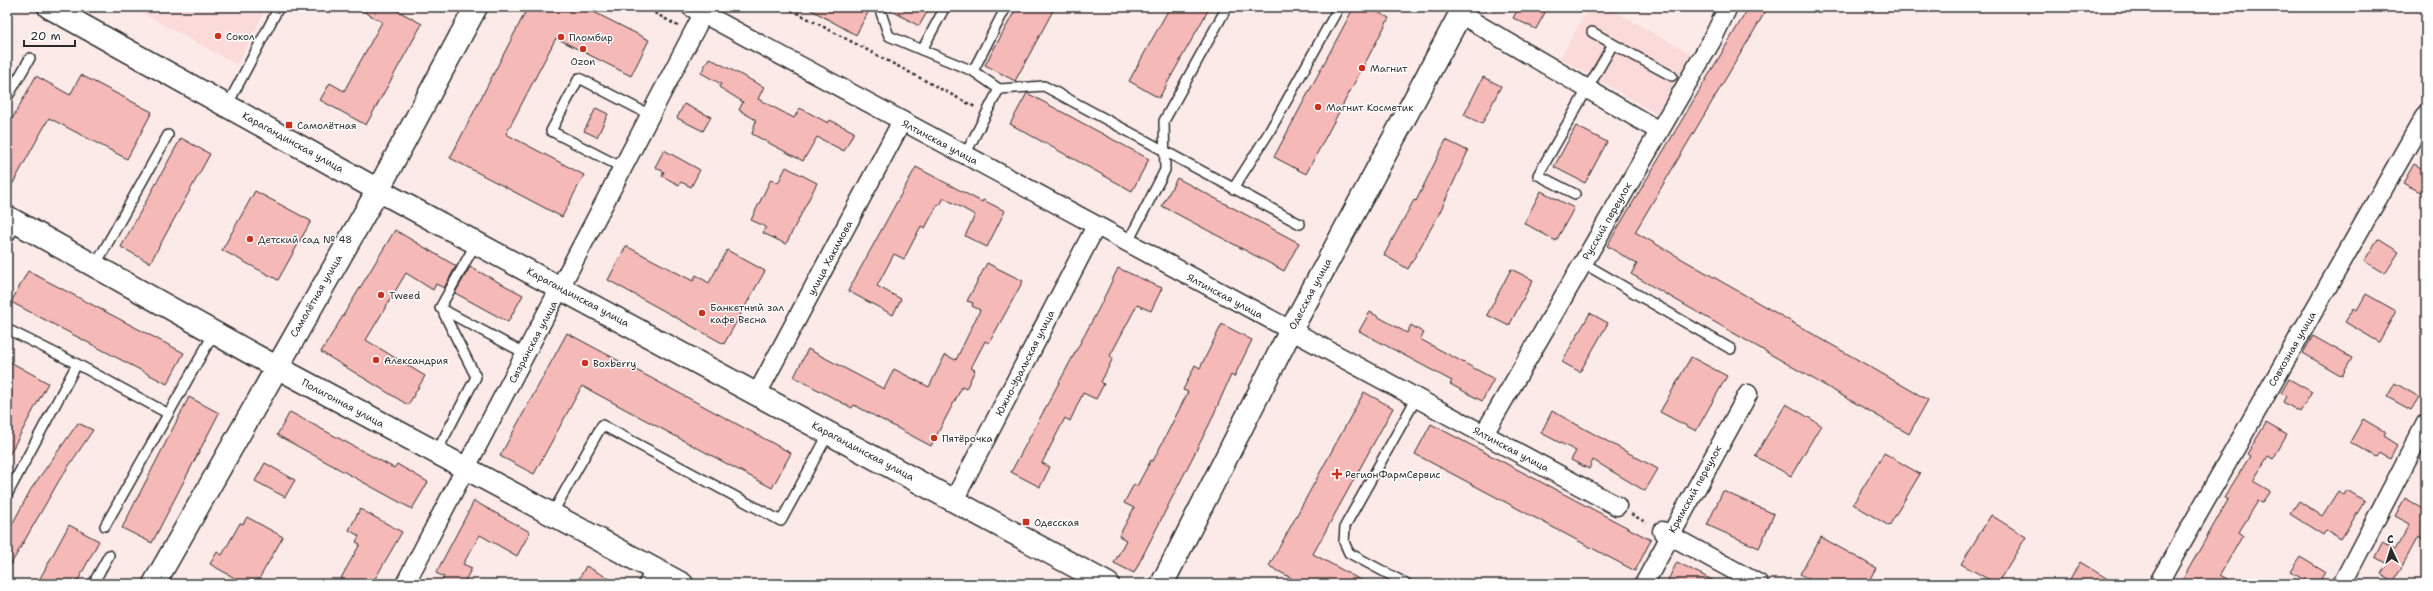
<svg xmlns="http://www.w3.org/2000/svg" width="2433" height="591" font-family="'Shantell Sans',sans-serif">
<rect width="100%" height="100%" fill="#fceae9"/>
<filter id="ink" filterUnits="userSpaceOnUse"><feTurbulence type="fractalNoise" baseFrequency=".025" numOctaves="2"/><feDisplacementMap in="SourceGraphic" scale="8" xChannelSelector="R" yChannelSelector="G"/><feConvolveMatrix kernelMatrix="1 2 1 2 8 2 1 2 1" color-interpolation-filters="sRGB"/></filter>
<g filter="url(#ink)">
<g fill="#fadbda">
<polygon points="131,7 267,7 237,65"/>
<polygon points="1589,7 1606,7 1692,54 1657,114 1560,58"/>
</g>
<g fill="#f5b9b7" stroke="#2b2b2b">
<polygon points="356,7 391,7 422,24 366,125 320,100 330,83 344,91 382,22"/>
<polygon points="528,7 584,7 649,40 631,76 556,38 506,134 584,175 562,217 450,158"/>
<polygon points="806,7 871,7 856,35"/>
<polygon points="885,7 930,7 919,26"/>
<polygon points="1017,7 1055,7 1015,81 985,65"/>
<polygon points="1170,7 1210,7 1159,98 1129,81"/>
<polygon points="1354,7 1368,7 1389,18 1306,174 1274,157"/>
<polygon points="1519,7 1548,7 1536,29 1513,18"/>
<polygon points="1749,7 1768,7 1635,232 1928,400 1909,434 1631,274 1637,264 1607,246"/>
<polygon points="709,58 764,87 758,99 794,118 800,108 828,123 830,120 854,132 844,151 817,137 803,161 752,134 756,120 739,110 743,102 719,87 721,84 701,73"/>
<polygon points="81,75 152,112 127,159 49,118 7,194 7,128 36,76 70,95"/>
<polygon points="1483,77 1501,86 1482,124 1464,115"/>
<polygon points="1027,93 1149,159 1132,191 1010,124"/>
<polygon points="684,104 711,117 703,131 677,118"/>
<polygon points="596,108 608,114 597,137 584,131"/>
<polygon points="1576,126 1607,142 1585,183 1554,167"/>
<polygon points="181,138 210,154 150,263 121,247"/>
<polygon points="1446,140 1468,151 1439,214 1408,269 1384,255 1414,200 1416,201"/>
<polygon points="664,150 700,170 691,187 681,182 679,185 662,176 664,172 655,167"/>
<polygon points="2414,164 2426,171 2426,195 2403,183"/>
<polygon points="786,167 817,183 786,244 763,233 766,227 751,220 771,179 778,183"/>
<polygon points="916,167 982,202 983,200 1005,211 987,247 965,236 975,215 944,198 940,205 938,204 925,228 921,226 904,259 894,254 877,286 901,299 893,315 848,291"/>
<polygon points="1177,178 1299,243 1284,271 1162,206"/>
<polygon points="255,191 311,221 278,280 222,250"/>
<polygon points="1541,191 1574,208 1556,241 1524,223"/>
<polygon points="395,230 456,266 444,288 436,284 433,290 406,273 366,340 425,376 408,405 321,352"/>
<polygon points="2378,239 2399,252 2385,274 2364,261"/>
<polygon points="626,246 693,281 696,275 709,283 727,250 765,271 724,344 608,280"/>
<polygon points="987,263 1023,281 989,343 985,341 971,368 975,370 966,389 962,387 931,446 854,405 852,408 794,377 808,349 884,389 894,369 929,387 945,355 956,360 980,310 972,306 973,303 967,301"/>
<polygon points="470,267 523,295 508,322 455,293"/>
<polygon points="1118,268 1162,288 1151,311 1137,305 1110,356 1113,358 1101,382 1104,384 1096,399 1083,393 1070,421 1065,418 1042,463 1050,467 1040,487 1011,472 1099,308"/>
<polygon points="1511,269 1533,280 1509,326 1487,315"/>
<polygon points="28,271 184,353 167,384 11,302"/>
<polygon points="2366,294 2396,311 2379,342 2345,322 2354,308 2357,310"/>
<polygon points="1370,312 1407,333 1411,325 1424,333 1420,339 1494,379 1482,401 1450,384 1452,381 1359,331"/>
<polygon points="1590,313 1608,323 1580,372 1562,362"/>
<polygon points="1222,324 1252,340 1234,377 1231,375 1210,423 1134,573 1114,563 1126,540 1119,536 1134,508 1124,503 1134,484 1137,486 1151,460 1153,461 1188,392 1183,390 1195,365 1200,368"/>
<polygon points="567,333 791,453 772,488 582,386 534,474 500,456"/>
<polygon points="2313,336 2352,358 2342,376 2303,353"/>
<polygon points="1691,357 1727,376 1696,431 1660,412"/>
<polygon points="7,360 48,383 7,459"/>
<polygon points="2289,379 2312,392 2300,412 2283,402 2286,396 2281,393"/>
<polygon points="2395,383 2419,397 2411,410 2387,397"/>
<polygon points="1364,392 1393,408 1313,554 1368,584 1302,584 1269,566"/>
<polygon points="189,397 219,413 152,543 122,528"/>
<polygon points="1786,404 1821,425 1791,476 1755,456"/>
<polygon points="1552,411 1658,469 1645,491 1593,460 1589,469 1571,460 1576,451 1541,433"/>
<polygon points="290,412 394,468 397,464 428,482 412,509 277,435"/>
<polygon points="2363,419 2385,432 2383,436 2397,445 2390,458 2380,453 2377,457 2350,442"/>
<polygon points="78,423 93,430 60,479 7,571 7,534 31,489"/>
<polygon points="2266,423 2287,435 2273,459 2268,456 2253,481 2270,491 2262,503 2258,501 2239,532 2243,535 2220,575 2236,584 2180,584 2228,500 2224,498 2250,456 2247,454"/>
<polygon points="1431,424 1651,540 1635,571 1415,454"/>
<polygon points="1884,453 1920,474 1889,526 1853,504"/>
<polygon points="265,463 295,480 285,497 255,481"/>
<polygon points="2347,490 2365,501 2341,539 2326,530 2323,535 2290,514 2299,501 2322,516 2338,491 2344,495"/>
<polygon points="1723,491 1774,514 1759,548 1707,525"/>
<polygon points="2405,498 2426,510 2426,541 2418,537 2394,581 2381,574 2387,564 2375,557 2382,543 2395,550 2410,524 2395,516"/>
<polygon points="474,501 530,532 517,556 480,535 463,564 472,568 463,584 440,584 444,577 436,573"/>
<polygon points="360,509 402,532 372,584 352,584 341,578 360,544 356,542 359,536 349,530"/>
<polygon points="1991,515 2026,537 1997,584 1961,564"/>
<polygon points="247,517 283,537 256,584 245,584 210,564 217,552 222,555 240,523 243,524"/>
<polygon points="69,525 99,541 76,584 37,584"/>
<polygon points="1821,537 1876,568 1867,584 1817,584 1800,574"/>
<polygon points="2300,557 2325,572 2318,584 2311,584 2291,572"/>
<polygon points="1677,562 1720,584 1666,584"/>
<polygon points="2080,562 2116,584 2067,584"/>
<polygon points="586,566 619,584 576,584"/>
</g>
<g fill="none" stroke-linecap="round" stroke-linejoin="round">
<g stroke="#2b2b2b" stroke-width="12">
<g id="lane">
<polyline points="879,7 889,36 922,50 945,7"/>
<polyline points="1592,32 1613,44"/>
<polyline points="922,50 973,71 1006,7"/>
<polyline points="973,71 999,89 1044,86 1300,224"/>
<polyline points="7,98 30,58"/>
<polyline points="228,104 279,7"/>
<polyline points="965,155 999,89"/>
<polyline points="623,168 551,131 579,78 650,115"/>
<polyline points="1233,189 1268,134 1339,7"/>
<polyline points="1575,194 1538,175 1613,44 1672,76"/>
<polyline points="7,240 17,223"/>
<polyline points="476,243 440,308 526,354"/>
<polyline points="1127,244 1165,170 1164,121 1227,7"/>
<polyline points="1583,263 1731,349"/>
<polyline points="95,266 168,135"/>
<polyline points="7,329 77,364 7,495"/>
<polyline points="77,364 167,413"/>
<polyline points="436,453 476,377 444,314"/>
<polyline points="552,514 602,425 781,521 829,433"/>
<polyline points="105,526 214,333"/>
<polyline points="93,584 109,555"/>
<polyline points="1407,584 1349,553 1344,542 1345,526 1416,399"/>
</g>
</g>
<g stroke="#2b2b2b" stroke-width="21">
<g id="street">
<polyline points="691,7 1617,506"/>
<polyline points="1460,14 1659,131"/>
<polyline points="757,394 902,121"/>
<polyline points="1484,434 1711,42 1728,7"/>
<polyline points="954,500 1096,226"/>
<polyline points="1662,531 1759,584"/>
<polyline points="405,584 703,14"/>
<polyline points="648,584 655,570"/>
<polyline points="1644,584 1748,394"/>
<polyline points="2158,584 2426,114"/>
<polyline points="2342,584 2426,423"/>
</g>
</g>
<g stroke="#2b2b2b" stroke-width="25">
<g id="secondary">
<polyline points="49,7 378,190 1108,584"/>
<polyline points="7,217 256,356 682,584"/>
<polyline points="154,584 378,190 476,7"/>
<polyline points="1162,584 1290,332 1464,7"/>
</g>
</g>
<g stroke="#2b2b2b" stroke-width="2.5" stroke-dasharray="3 3" stroke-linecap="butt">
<polyline points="644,7 678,26"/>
<polyline points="786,7 975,107"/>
<polyline points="1631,514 1647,523"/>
</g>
<use href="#lane" stroke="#fff" stroke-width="9"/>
<use href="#street" stroke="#fff" stroke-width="18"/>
<use href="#secondary" stroke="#fff" stroke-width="22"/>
</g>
</g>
<g fill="#c8321e" stroke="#fff" stroke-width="1.5">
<circle cx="218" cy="36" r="4"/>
<circle cx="561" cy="37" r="4"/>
<circle cx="583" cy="49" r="4"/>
<circle cx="1362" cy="68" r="4"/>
<circle cx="1318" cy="107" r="4"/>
<rect x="285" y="121" width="8" height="8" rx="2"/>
<circle cx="250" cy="239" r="4"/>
<circle cx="381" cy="295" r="4"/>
<circle cx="702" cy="313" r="4"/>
<circle cx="376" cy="360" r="4"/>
<circle cx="585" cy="363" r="4"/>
<circle cx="934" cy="438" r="4"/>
<path d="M1335 468h4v4h4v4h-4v4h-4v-4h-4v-4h4z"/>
<rect x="1022" y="518" width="8" height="8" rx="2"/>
</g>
<g text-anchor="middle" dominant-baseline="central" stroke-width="3" stroke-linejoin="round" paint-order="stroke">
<g font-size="10" fill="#2b2b2b" stroke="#fff" text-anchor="start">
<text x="226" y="36">Сокол</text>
<text x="569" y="37">Пломбир</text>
<text x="583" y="61" text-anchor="middle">Ozon</text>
<text x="1370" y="68">Магнит</text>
<text x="1326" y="107">Магнит Косметик</text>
<text x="297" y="125">Самолётная</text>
<text x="258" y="239">Детский сад № 48</text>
<text x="389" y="295">Tweed</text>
<text x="710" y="307">Банкетный зал<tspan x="710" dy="12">кафе Весна</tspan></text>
<text x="384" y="360">Александрия</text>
<text x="593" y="363">Boxberry</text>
<text x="942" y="438">Пятёрочка</text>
<text x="1345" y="474">РегионФармСервис</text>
<text x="1034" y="522">Одесская</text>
</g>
<g font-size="10" fill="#2b2b2b" stroke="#fff">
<text transform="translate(293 142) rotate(29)">Карагандинская улица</text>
<text transform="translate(940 142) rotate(28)">Ялтинская улица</text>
<text transform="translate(1607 221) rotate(-60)">Русский переулок</text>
<text transform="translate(830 258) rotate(-62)">улица Хакимова</text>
<text transform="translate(1310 294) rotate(-62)">Одесская улица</text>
<text transform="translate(316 296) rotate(-60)">Самолётная улица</text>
<text transform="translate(1225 296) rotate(28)">Ялтинская улица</text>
<text transform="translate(578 297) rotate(28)">Карагандинская улица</text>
<text transform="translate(533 342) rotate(-62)">Сызранская улица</text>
<text transform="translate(2292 349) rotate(-60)">Совхозная улица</text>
<text transform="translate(1025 363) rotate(-63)">Южно-Уральская улица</text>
<text transform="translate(343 403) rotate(28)">Полигонная улица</text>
<text transform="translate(1511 449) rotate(28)">Ялтинская улица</text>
<text transform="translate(863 451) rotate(28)">Карагандинская улица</text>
<text transform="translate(1695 489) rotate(-61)">Крымский переулок</text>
</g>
</g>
<rect width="2433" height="591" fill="none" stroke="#fff" stroke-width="24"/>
<rect x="12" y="12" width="2409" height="567" fill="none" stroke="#2b2b2b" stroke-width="1.5" filter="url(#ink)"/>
<g transform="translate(2391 549) rotate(356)" stroke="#ffffff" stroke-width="3" paint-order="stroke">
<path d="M0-3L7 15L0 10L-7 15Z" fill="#2b2b2b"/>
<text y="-6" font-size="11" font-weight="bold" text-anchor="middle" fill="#2b2b2b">С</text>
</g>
<path d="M24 40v6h51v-6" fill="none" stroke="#2b2b2b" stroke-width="2"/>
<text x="30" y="40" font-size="12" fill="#2b2b2b" stroke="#ffffff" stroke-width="3" paint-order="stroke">20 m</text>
</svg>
